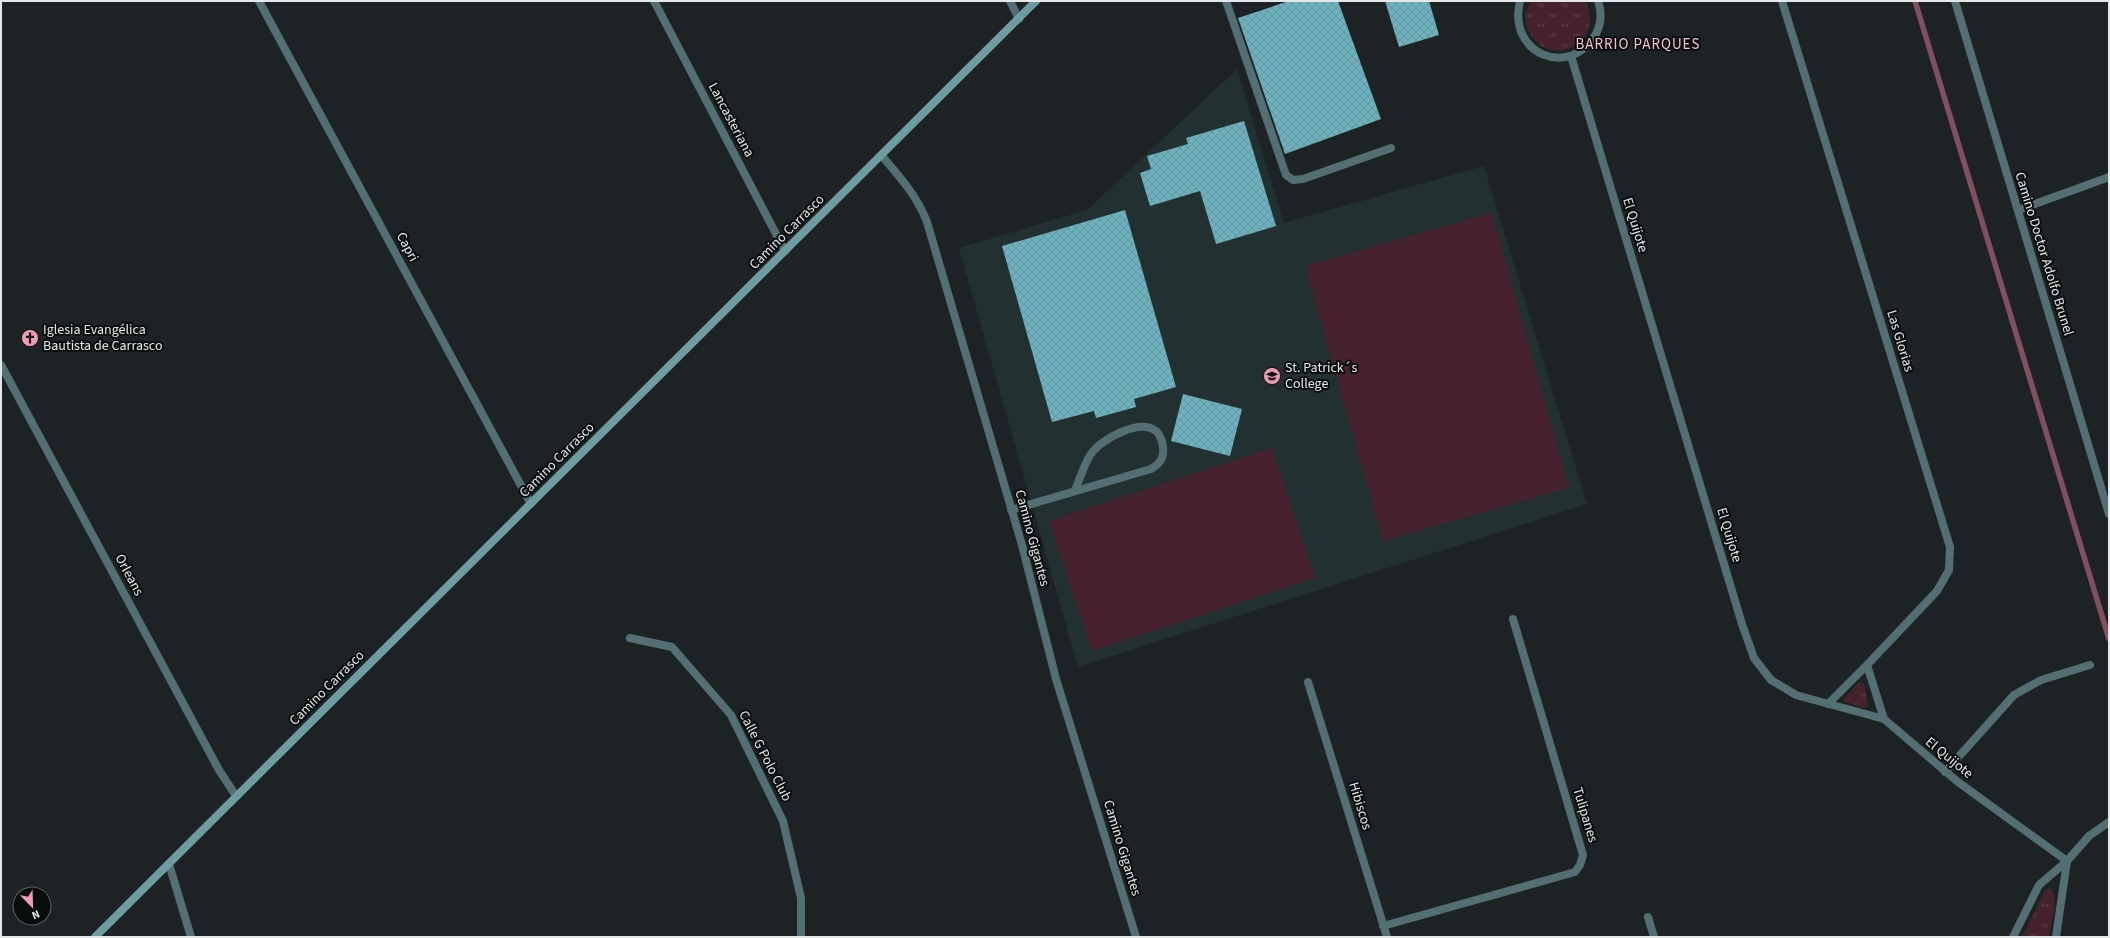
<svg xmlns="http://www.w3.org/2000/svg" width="2110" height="938" font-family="'Source Sans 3',sans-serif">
<defs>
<pattern id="grass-tufts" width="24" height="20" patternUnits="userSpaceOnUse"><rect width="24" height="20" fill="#46222f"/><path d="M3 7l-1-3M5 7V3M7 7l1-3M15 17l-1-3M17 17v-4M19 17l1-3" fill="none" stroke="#61424d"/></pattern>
<pattern id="building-cross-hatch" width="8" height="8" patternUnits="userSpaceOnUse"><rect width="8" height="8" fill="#6db1bc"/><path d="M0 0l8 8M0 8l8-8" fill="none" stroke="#63969e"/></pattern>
</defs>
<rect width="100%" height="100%" fill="#1d2324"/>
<polygon fill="#223032" points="1237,69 1284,223 1484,166 1587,504 1078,667 959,248 1087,210"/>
<g fill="url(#grass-tufts)">
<path d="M1531 1H1585C1607 43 1548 72 1528 30 1523 21 1526 9 1531 1Z"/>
<polygon points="1859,682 1864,684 1868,706 1866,708 1845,702 1843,700"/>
<path d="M2046 889H2051C2059 901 2051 924 2048 937H2022Z"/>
</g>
<g fill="#46222f">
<polygon points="1492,213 1569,488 1383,541 1305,266"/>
<polygon points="1272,448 1315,578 1092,651 1049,521"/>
</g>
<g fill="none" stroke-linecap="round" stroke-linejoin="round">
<polyline stroke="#814f5f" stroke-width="5.5" points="1915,1 2109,639"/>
</g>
<g fill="url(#building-cross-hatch)">
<polygon points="1289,1 1338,1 1381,119 1285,154 1238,18"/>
<polygon points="1385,1 1429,1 1439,35 1399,47"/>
<polygon points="1244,121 1276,226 1216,244 1200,191 1150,206 1140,173 1151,169 1147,156 1188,144 1186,138"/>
<polygon points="1125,210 1176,387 1134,399 1136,407 1096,418 1094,411 1052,422 1002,246"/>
<polygon points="1183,394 1242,409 1230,456 1171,441"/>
</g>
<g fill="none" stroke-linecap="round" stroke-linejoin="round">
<g stroke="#546f73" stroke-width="8">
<polyline points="1226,1 1286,175 1293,180 1303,179 1391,148"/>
<path d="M1011 510 1151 469C1163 462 1165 455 1162 441 1160 437 1159 433 1156 431 1140 418 1101 439 1091 454 1084 464 1080 479 1075 490"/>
<polyline points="630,638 672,647 731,715 783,821 801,898 801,937"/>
</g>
<g stroke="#546f73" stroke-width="8">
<polyline points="259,1 531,504"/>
<polyline points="654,1 785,251"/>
<polyline points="1010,1 1019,19"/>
<path d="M1520 1C1507 55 1570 79 1596 34 1601 24 1602 12 1598 1"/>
<polyline points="1782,1 1950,547 1949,570 1937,591 1867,665 1884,719"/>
<polyline points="1955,1 2109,514"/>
<polyline points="1571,56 1742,624 1754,658 1771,680 1796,695 1884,719 1958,782 2067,861"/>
<path d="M882 156C900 177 917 196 927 222L1022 545 1056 679 1136 937"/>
<polyline points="2018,210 2109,177"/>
<polyline points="1,365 219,770 236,796"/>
<polyline points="1308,682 1387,937"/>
<polyline points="1828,704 1867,665"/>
<polyline points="1945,772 2014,695 2041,680 2090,665"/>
<polyline points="169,864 191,937"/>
<polyline points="1648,917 1654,937"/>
<polyline points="1383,926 1575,872 1580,865 1583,855 1513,619"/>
<polyline points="2013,937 2039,885 2067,861 2089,836 2109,822"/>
<polyline points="2056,937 2067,861"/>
</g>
<polyline stroke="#6f9ba2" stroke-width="8" points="95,937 1036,1"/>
</g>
<defs>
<g id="church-disc" transform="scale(0.9)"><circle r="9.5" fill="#f09ab6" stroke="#090c0c"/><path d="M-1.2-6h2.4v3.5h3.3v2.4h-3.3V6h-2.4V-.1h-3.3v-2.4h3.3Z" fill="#111"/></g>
<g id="school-disc" transform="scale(0.9)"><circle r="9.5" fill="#f09ab6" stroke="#090c0c"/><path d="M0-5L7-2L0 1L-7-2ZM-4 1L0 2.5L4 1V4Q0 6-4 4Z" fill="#111"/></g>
</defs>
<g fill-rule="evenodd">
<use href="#church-disc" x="30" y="338"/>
<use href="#school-disc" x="1272" y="376"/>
</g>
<g text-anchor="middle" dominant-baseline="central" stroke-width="4" stroke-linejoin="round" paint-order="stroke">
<g font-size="14" fill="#e4e8e9" stroke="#090c0c">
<text transform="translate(731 120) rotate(62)">Lancasteriana</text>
<text transform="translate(1635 225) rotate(73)">El Quijote</text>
<text transform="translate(787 232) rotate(-45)">Camino Carrasco</text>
<text transform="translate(407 247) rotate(62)">Capri</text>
<text transform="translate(2044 254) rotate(73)">Camino Doctor Adolfo Brunel</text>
<text transform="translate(1900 341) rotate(73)">Las Glorias</text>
<text transform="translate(557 460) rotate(-45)">Camino Carrasco</text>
<text transform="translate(1729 535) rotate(73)">El Quijote</text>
<text transform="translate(1032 538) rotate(75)">Camino Gigantes</text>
<text transform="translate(129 575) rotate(62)">Orleans</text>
<text transform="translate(327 688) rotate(-45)">Camino Carrasco</text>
<text transform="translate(765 756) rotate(63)">Calle G Polo Club</text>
<text transform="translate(1949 758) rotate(39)">El Quijote</text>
<text transform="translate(1360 806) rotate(73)">Hibiscos</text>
<text transform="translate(1585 815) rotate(73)">Tulipanes</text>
<text transform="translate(1122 848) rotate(73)">Camino Gigantes</text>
</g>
<g font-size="14" fill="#e4e8e9" stroke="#090c0c" text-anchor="start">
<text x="43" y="330">Iglesia Evangélica<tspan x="43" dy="16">Bautista de Carrasco</tspan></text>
<text x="1285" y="368">St. Patrick´s<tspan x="1285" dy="16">College</tspan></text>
</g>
<g font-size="15" letter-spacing="1" fill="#f6c4d3" stroke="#090c0c">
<text x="1638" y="44">BARRIO PARQUES</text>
</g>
</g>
<rect width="2110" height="938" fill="none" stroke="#e4e8e9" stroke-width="4"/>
<g transform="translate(32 906) rotate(157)"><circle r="19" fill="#090c0c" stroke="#616464"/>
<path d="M0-3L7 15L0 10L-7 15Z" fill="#f09ab6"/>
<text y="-6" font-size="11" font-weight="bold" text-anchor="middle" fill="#e4e8e9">N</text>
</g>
</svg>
